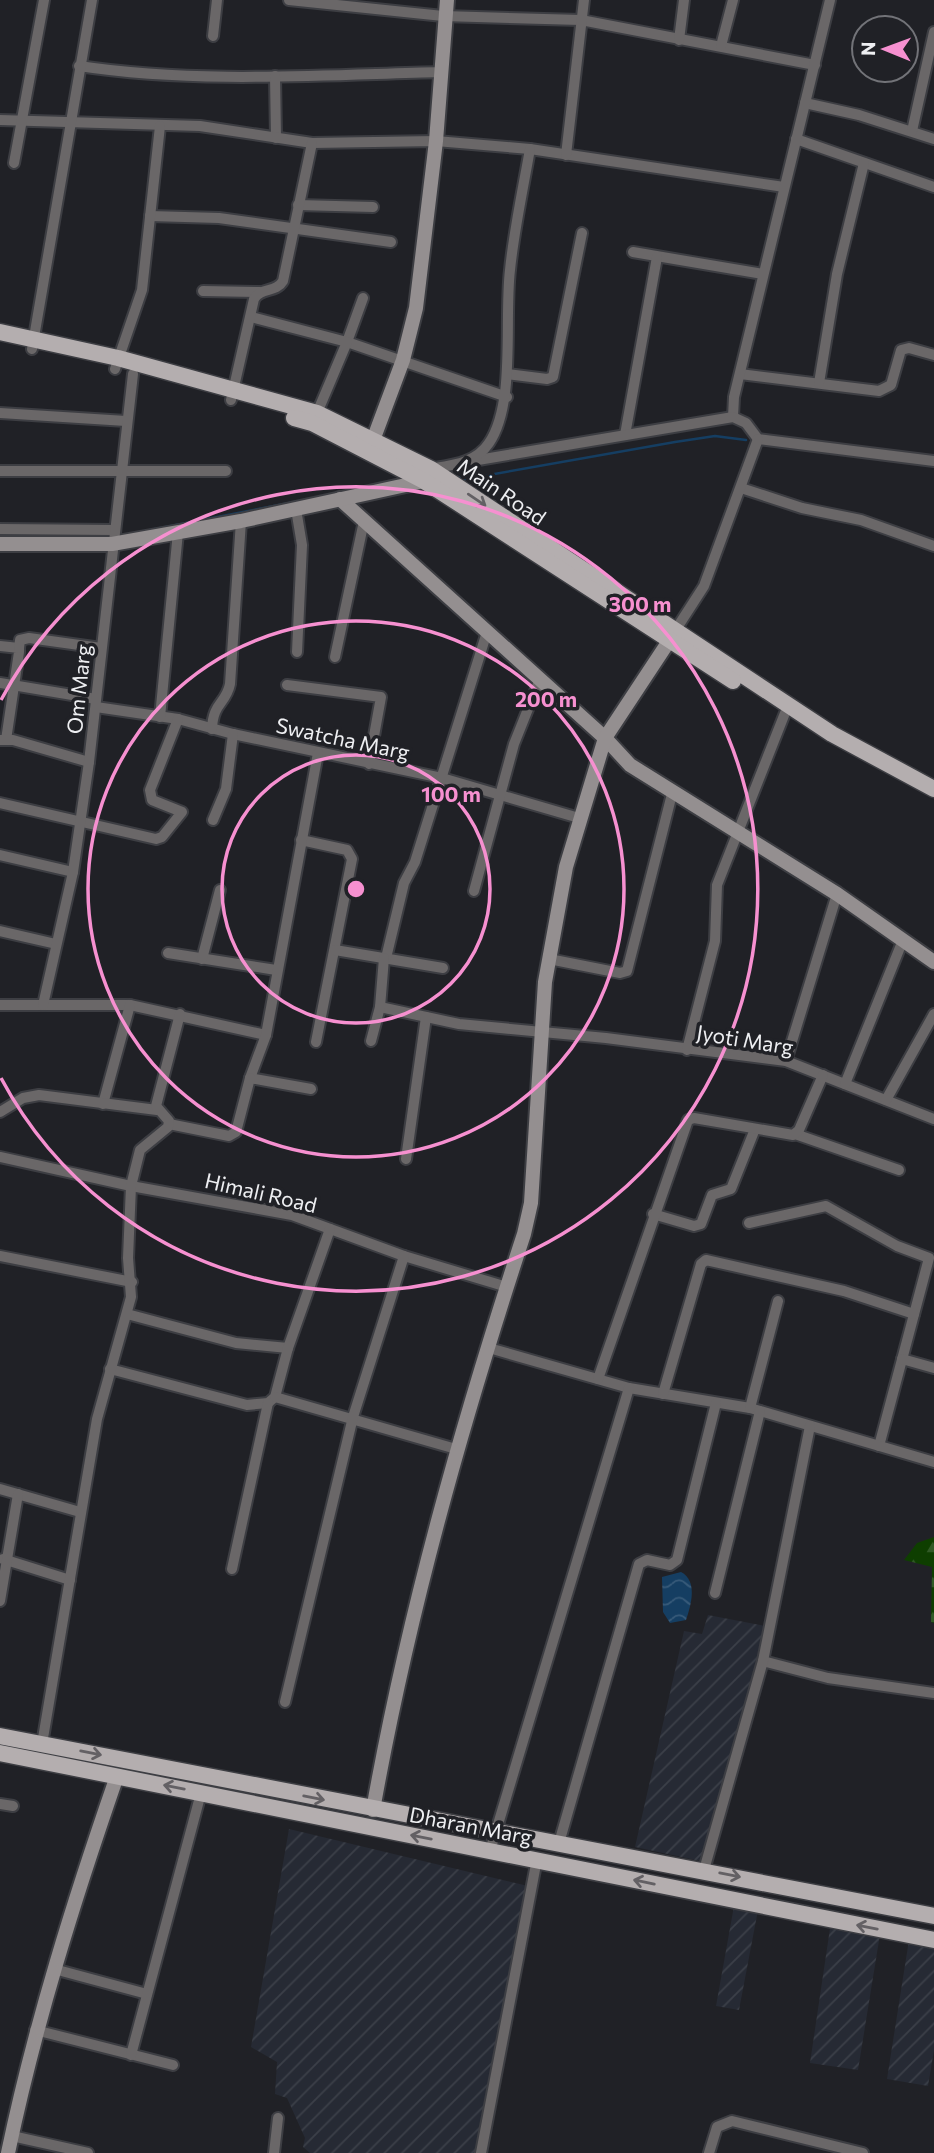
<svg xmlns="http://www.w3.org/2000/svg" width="934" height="2153" font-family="Commissioner,sans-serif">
<defs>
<pattern id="industrial-furrows" width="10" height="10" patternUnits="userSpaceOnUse" patternTransform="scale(1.75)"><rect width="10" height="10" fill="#262a34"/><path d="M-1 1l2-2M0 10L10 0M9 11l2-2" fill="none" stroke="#3b3f48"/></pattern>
<pattern id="forest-firs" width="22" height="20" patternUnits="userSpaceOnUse" patternTransform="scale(1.75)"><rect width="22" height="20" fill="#0e3e00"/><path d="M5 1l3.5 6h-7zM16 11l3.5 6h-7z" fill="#315a26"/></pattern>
<pattern id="water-waves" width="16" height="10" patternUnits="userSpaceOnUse" patternTransform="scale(1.75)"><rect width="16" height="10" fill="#153e62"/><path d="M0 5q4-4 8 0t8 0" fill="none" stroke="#375a79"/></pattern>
</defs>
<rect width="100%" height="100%" fill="#202126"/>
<g fill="url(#industrial-furrows)">
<polygon points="708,1615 770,1627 700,1861 635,1847 684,1631 702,1634"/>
<polygon points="289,1829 528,1886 478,2153 310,2153 303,2147 305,2138 287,2098 275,2094 277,2062 251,2047"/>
<polygon points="734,1906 758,1910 739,2010 716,2006"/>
<polygon points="832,1915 882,1922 858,2070 810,2063"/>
<polygon points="934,1937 934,2050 928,2086 887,2079 909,1940"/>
</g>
<polygon fill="url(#forest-firs)" points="934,1537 934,1623 931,1622 932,1567 904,1560 917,1543"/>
<path fill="url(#water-waves)" d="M681 1572C698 1581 691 1605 686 1620L670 1623 663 1612 662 1577Z"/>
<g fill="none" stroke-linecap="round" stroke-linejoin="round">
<g stroke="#153e62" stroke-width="2.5">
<polyline points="779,447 807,450"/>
<polyline points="458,477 466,479 675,442 715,436 746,440"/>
<polyline points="124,535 310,499"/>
<polyline points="90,538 103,535"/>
</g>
<g stroke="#3d3e43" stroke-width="14">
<g id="street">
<polyline points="289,0 443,16 581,20 815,65"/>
<polyline points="213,36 217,0"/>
<polyline points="679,40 684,0"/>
<polyline points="721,46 733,0"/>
<path d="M79 66C198 84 321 75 441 72"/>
<polyline points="275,76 276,138"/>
<polyline points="805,103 859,115 934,139"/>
<polyline points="0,120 200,126 312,143 436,141 530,149 784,187"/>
<polyline points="912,131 934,32"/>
<polyline points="796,139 934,187"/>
<polyline points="566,155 584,0"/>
<polyline points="14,163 44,0"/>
<polyline points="298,205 373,207"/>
<polyline points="150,216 219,218 391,242"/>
<polyline points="633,252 763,274"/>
<polyline points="203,291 260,292"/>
<polyline points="363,298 347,342 507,397"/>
<polyline points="251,317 347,342 317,413"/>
<polyline points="32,349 92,0"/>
<polyline points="115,369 142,290 160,126"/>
<polyline points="507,374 547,379 553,377 582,233"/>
<polyline points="740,374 879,391 891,385 901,350 909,348 934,355"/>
<polyline points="819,383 837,274 864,163"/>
<path d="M231 400 254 299C261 287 276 293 283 281L312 143"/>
<polyline points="0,413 126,421"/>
<polyline points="733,417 734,397 830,0"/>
<polyline points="625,435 657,257"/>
<polyline points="472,461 733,417 746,423 758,439 934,461"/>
<path d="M429 469C453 465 476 463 489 443 516 403 504 320 510 270 514 230 523 189 530 149"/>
<polyline points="0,471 226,471"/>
<polyline points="741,488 802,508 861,520 934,546"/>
<polyline points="296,509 302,545 297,652"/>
<polyline points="0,529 114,530"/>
<polyline points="673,634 704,586 758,439"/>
<polyline points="0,646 19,648 19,652 6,740"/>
<polyline points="19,648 20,640 29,638 101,648"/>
<polyline points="335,657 364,521"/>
<polyline points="0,683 96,699"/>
<polyline points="287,685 381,697 369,764"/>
<polyline points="96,707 178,719 233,734 442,778 579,818"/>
<polyline points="160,717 178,532"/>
<path d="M212 729C213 702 226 704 230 684L241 521"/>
<polyline points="0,740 13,740 89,762"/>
<polyline points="0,803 156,839 162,837 182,812 152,800 150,790 178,719"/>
<polyline points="213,820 226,789 233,734"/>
<polyline points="301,840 347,850 352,859 316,1042"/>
<polyline points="0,855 73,872"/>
<polyline points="474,891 514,744 540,679"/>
<polyline points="0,931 56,944"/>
<polyline points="335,950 443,968"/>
<polyline points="168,953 276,970"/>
<polyline points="386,958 404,883 415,862 487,632"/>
<polyline points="202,959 220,890"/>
<polyline points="549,959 620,973 627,971 672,794"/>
<polyline points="0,1005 130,1005 266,1035"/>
<polyline points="43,1005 73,872 89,762 133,374"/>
<polyline points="380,1007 459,1024 606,1038 786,1061 934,1119"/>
<polyline points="371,1041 380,1007 384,958"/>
<polyline points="687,1050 715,941 717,885 785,713"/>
<polyline points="786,1061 837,894"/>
<polyline points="845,1084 903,940"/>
<polyline points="311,1089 250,1078 266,1035 318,753"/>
<polyline points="886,1100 934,1014"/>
<polyline points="103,1104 130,1005"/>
<polyline points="0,1112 23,1098 39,1095 157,1110"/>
<polyline points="169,1124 229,1136 236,1132 250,1078"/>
<polyline points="795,1134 899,1170"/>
<polyline points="0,1157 131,1186 292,1215 404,1256 507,1287"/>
<polyline points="406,1159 426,1017"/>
<polyline points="653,1214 694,1226 701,1224 712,1195 731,1189 755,1129"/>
<polyline points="749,1223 826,1206 897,1246 929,1258 879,1446"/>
<polyline points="0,1256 132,1282"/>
<polyline points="127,1314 236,1343 288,1348"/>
<polyline points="489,1348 629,1388 750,1408 934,1462"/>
<polyline points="902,1359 934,1368"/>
<polyline points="110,1369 247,1405 268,1403 275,1397 288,1348 330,1229"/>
<polyline points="598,1379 688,1120 694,1118 793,1135 799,1130 823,1075"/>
<polyline points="663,1394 701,1264 706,1260 844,1291 914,1314"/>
<polyline points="275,1397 456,1449"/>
<polyline points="750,1408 778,1301"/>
<polyline points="0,1489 80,1512"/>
<polyline points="3,1559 70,1580"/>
<polyline points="232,1569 268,1403"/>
<polyline points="715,1593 760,1411"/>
<polyline points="0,1601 18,1494"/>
<polyline points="763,1661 828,1678 934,1693"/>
<polyline points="285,1702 353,1417 404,1256"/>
<polyline points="42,1744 97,1419 131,1297 128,1258 131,1186 140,1150 168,1127 169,1121 156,1106 180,1014"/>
<polyline points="0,1804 13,1806"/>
<polyline points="559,1843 639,1564 647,1560 670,1565 677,1560 716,1403"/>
<polyline points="490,1851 629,1388"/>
<polyline points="704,1870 763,1661 810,1426"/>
<polyline points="54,1969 147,1994"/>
<polyline points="35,2030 173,2065"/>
<polyline points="131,2055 201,1793"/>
<polyline points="12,2136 88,2153"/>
<polyline points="274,2153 278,2118"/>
<polyline points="481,2153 537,1859"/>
<polyline points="709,2153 717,2127 732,2121 863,2153"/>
</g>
</g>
<g stroke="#3d3e43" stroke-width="18">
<g id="secondary">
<polyline points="369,451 403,360 416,308 436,141 447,0"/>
<polyline points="340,499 605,738 630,765 837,894 934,962"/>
<polyline points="0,544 112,544 241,521 424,481"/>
<path d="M373 1810C408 1614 462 1423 524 1234L531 1203 545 982 566 867 605 738 669 641"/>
<path d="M8 2153C35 2024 74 1900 117 1776"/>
</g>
</g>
<g stroke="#3d3e43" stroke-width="19">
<g id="primary">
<polyline points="0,332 118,358 317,413 431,469 832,734 934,789"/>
<polyline points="294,418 312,423 424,481 733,681"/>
<polyline points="0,1736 934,1916"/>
<polyline points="0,1753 934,1940"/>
</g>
</g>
<use href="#street" stroke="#6a6768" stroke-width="10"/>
<use href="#secondary" stroke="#948f90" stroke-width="14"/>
<use href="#primary" stroke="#b4aeaf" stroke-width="16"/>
</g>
<defs><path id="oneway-shaft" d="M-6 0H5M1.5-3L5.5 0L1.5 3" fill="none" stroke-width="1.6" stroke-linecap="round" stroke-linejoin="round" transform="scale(1.75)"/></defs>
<g stroke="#636064">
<use href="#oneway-shaft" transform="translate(477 500) rotate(34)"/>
<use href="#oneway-shaft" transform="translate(91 1753) rotate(11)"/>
<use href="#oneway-shaft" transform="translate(174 1787) rotate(-169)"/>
<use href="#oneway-shaft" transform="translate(314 1798) rotate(11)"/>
<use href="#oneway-shaft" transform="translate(421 1837) rotate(-169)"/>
<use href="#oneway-shaft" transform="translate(730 1875) rotate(11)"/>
<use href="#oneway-shaft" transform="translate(644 1882) rotate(-168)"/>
<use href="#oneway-shaft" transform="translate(867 1927) rotate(-169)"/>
</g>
<g fill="none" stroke="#f690d0" stroke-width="3.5">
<circle cx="356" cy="889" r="134"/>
<circle cx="356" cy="889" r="268"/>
<path d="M1 700A402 402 0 1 1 1 1078"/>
</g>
<g text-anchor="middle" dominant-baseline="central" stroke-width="7" stroke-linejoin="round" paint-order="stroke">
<g font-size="21" fill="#eeeff2" stroke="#202126">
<text transform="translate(502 491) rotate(34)">Main Road</text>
<text transform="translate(78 689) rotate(-84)">Om Marg</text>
<text transform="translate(343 738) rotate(12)">Swatcha Marg</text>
<text transform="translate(745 1039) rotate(9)">Jyoti Marg</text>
<text transform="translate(261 1192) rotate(13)">Himali Road</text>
<text transform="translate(471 1825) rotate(11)">Dharan Marg</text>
</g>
</g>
<circle cx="356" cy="889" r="10" fill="#f690d0" stroke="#202126" stroke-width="3.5"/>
<g font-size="21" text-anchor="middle" font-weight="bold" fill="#f690d0" stroke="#202126" stroke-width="7" stroke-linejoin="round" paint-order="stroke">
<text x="640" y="612">300 m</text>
<text x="546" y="707">200 m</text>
<text x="451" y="802">100 m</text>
</g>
<g transform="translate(885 49) rotate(271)"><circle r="33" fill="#202126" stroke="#727378" stroke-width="2"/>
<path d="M0-5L12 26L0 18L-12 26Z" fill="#f690d0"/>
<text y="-10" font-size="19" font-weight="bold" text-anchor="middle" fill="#eeeff2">N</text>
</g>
</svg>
